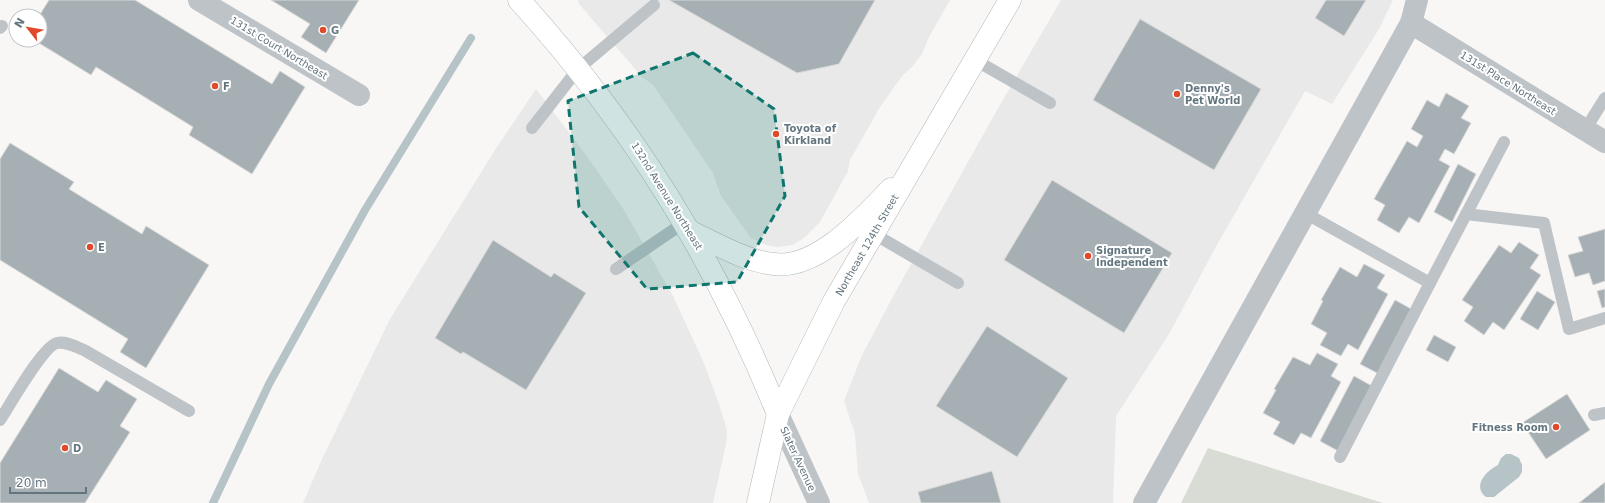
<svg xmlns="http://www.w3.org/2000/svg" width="1605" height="503" font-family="'DejaVu Sans',sans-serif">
<rect width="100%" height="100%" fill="#f8f7f5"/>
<g fill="#e8e9e8">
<polygon points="578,0 950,0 929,37 922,54 912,67 902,76 880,107 850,160 848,171 820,222 805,237 793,245 777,247 766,245 751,238 721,196 713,173 653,85 642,77 579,4"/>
<polygon points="1061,0 1393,0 1379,29 1332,104 1305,91 1218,243 1169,334 1116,416 1113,503 869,503 858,474 855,434 844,401 862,355 896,291 997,110"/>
<polygon points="536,89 589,159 624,210 673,296 703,361 718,401 727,430 726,444 713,503 303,503 323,457 390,319 495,150"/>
</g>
<polygon fill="#d8dcd4" points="1208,448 1383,503 1181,503"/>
<path fill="#b6c4c7" d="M1506 454H1511L1519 458 1522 465V472L1519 477 1494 497H1486C1472 486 1486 471 1498 465L1501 458Z"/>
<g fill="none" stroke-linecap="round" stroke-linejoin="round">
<polyline stroke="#b6c4c7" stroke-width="8" points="213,503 269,384 365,210 471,38"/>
</g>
<g fill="#a5afb4" stroke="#d9d9d7">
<polygon points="49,0 135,0 272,84 280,71 305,87 252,174 189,135 193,127 96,67 91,75 34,40 40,40 39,16"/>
<polygon points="271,0 359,0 326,53 301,37 310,24"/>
<polygon points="669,0 875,0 839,64 797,73"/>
<polygon points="1326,0 1366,0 1344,36 1315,18"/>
<polygon points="1140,19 1261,89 1214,170 1093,100"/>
<polygon points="1446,93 1469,106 1461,118 1471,123 1454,154 1445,149 1439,160 1450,166 1419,223 1409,217 1399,233 1377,220 1385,205 1374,199 1407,141 1417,147 1423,136 1411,129 1427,100 1439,107"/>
<polygon points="10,143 74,182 69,189 142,234 146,226 209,265 146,368 120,352 128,339 0,260 0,159"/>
<polygon points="1458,164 1476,174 1452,222 1434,212"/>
<polygon points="1052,180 1172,253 1124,333 1004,260"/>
<polygon points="1605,229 1605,281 1593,285 1589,273 1575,277 1568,255 1583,251 1578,237"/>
<polygon points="493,240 551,277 554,273 586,293 526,390 463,352 461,354 435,338"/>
<polygon points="1519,242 1539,255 1530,268 1541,275 1504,330 1493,322 1484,335 1464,321 1473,307 1462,300 1499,245 1511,253"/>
<polygon points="1364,264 1385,275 1377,288 1388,294 1358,350 1348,344 1341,356 1320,345 1327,333 1311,324 1323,301 1321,300 1340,267 1357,277"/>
<polygon points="1605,289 1605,307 1602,308 1597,291"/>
<polygon points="1537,291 1555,302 1538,330 1520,319"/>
<polygon points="1395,300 1413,310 1379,374 1360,364"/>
<polygon points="987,326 1068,378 1017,457 936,406"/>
<polygon points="1434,335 1456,347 1448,362 1426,350"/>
<polygon points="1317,353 1338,364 1331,376 1341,382 1311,438 1301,433 1294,445 1273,434 1280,422 1263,413 1276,390 1274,389 1293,357 1310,365"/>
<polygon points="59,368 98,392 106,380 137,399 120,426 130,432 85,503 0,503 0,463"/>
<polygon points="1354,376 1372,386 1338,451 1320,441"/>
<polygon points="1567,394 1590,430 1546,459 1522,423"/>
<polygon points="992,471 1001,503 921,503 918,492"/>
<polygon points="1605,482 1605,503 1579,503"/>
</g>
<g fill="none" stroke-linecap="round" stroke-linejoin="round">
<g stroke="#b1b7bb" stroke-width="23">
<g id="secondary">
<path d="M519 0C633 126 714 257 778 414"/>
<path d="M691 232C717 244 745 261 774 264 817 270 864 217 891 189"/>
<polyline points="758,503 778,414 834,301 1010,0"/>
</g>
</g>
<g stroke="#bec3c7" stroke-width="12">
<polyline points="0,28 2,26"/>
<polyline points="975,60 1050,103"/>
<polyline points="532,128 578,69 654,5"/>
<polyline points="1585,130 1605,98"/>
<polyline points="1305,213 1430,283 1504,142"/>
<polyline points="1466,214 1544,223 1569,329 1605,318"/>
<polyline points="874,234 958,283"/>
<polyline points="616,269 685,222"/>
<polyline points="1594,415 1605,413"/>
<path d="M0 420C10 405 43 346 57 343 66 341 76 347 84 350L189 411"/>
<polyline points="1340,457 1430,283"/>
</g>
<g stroke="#bec3c7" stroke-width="22">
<polyline points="199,0 359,95"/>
<polyline points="1411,23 1605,142"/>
<polyline points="1144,503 1411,23 1417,0"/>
</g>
<polyline stroke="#bec3c7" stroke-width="22" points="778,414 819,503"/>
<use href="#secondary" stroke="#fff" stroke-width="22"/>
</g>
<path fill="#0f766e" fill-opacity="0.2" stroke="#0f766e" stroke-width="3" stroke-dasharray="8 5" stroke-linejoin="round" d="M693 53 774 109 785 196 737 282 647 289 579 207 568 101Z"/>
<g fill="#e1492b" stroke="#fff" stroke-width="1.5">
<circle cx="323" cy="30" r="4"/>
<circle cx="215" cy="86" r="4"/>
<circle cx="1177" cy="94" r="4"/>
<circle cx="776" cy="134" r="4"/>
<circle cx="90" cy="247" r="4"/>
<circle cx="1088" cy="256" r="4"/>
<circle cx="1556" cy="427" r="4"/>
<circle cx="65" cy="448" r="4"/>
</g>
<g text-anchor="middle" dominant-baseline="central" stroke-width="4" stroke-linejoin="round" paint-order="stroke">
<g font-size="10" font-weight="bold" fill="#63757f" stroke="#fff" text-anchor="start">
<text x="331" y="30">G</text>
<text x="223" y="86">F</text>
<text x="1185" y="88">Denny's<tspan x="1185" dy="12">Pet World</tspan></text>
<text x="784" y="128">Toyota of<tspan x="784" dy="12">Kirkland</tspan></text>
<text x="98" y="247">E</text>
<text x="1096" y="250">Signature<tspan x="1096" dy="12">Independent</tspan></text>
<text x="1548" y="427" text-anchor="end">Fitness Room</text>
<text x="73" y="448">D</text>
</g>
<g font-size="10" fill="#63757f" stroke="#fff">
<text transform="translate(279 48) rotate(31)">131st Court Northeast</text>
<text transform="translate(1508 83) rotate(32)">131st Place Northeast</text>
<text transform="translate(667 196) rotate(58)">132nd Avenue Northeast</text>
<text transform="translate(867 245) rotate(-60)">Northeast 124th Street</text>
<text transform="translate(798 459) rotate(65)">Slater Avenue</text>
</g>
</g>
<g transform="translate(28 28) rotate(301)"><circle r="19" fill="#ffffff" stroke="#c1c8cc"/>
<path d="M0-3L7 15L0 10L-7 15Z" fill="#e1492b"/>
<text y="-6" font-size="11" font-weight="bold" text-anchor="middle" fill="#63757f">N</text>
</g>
<path d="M10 487v6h76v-6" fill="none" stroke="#63757f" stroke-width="2"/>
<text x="16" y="487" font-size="12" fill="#63757f" stroke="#ffffff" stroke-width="3" paint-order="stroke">20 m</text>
</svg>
